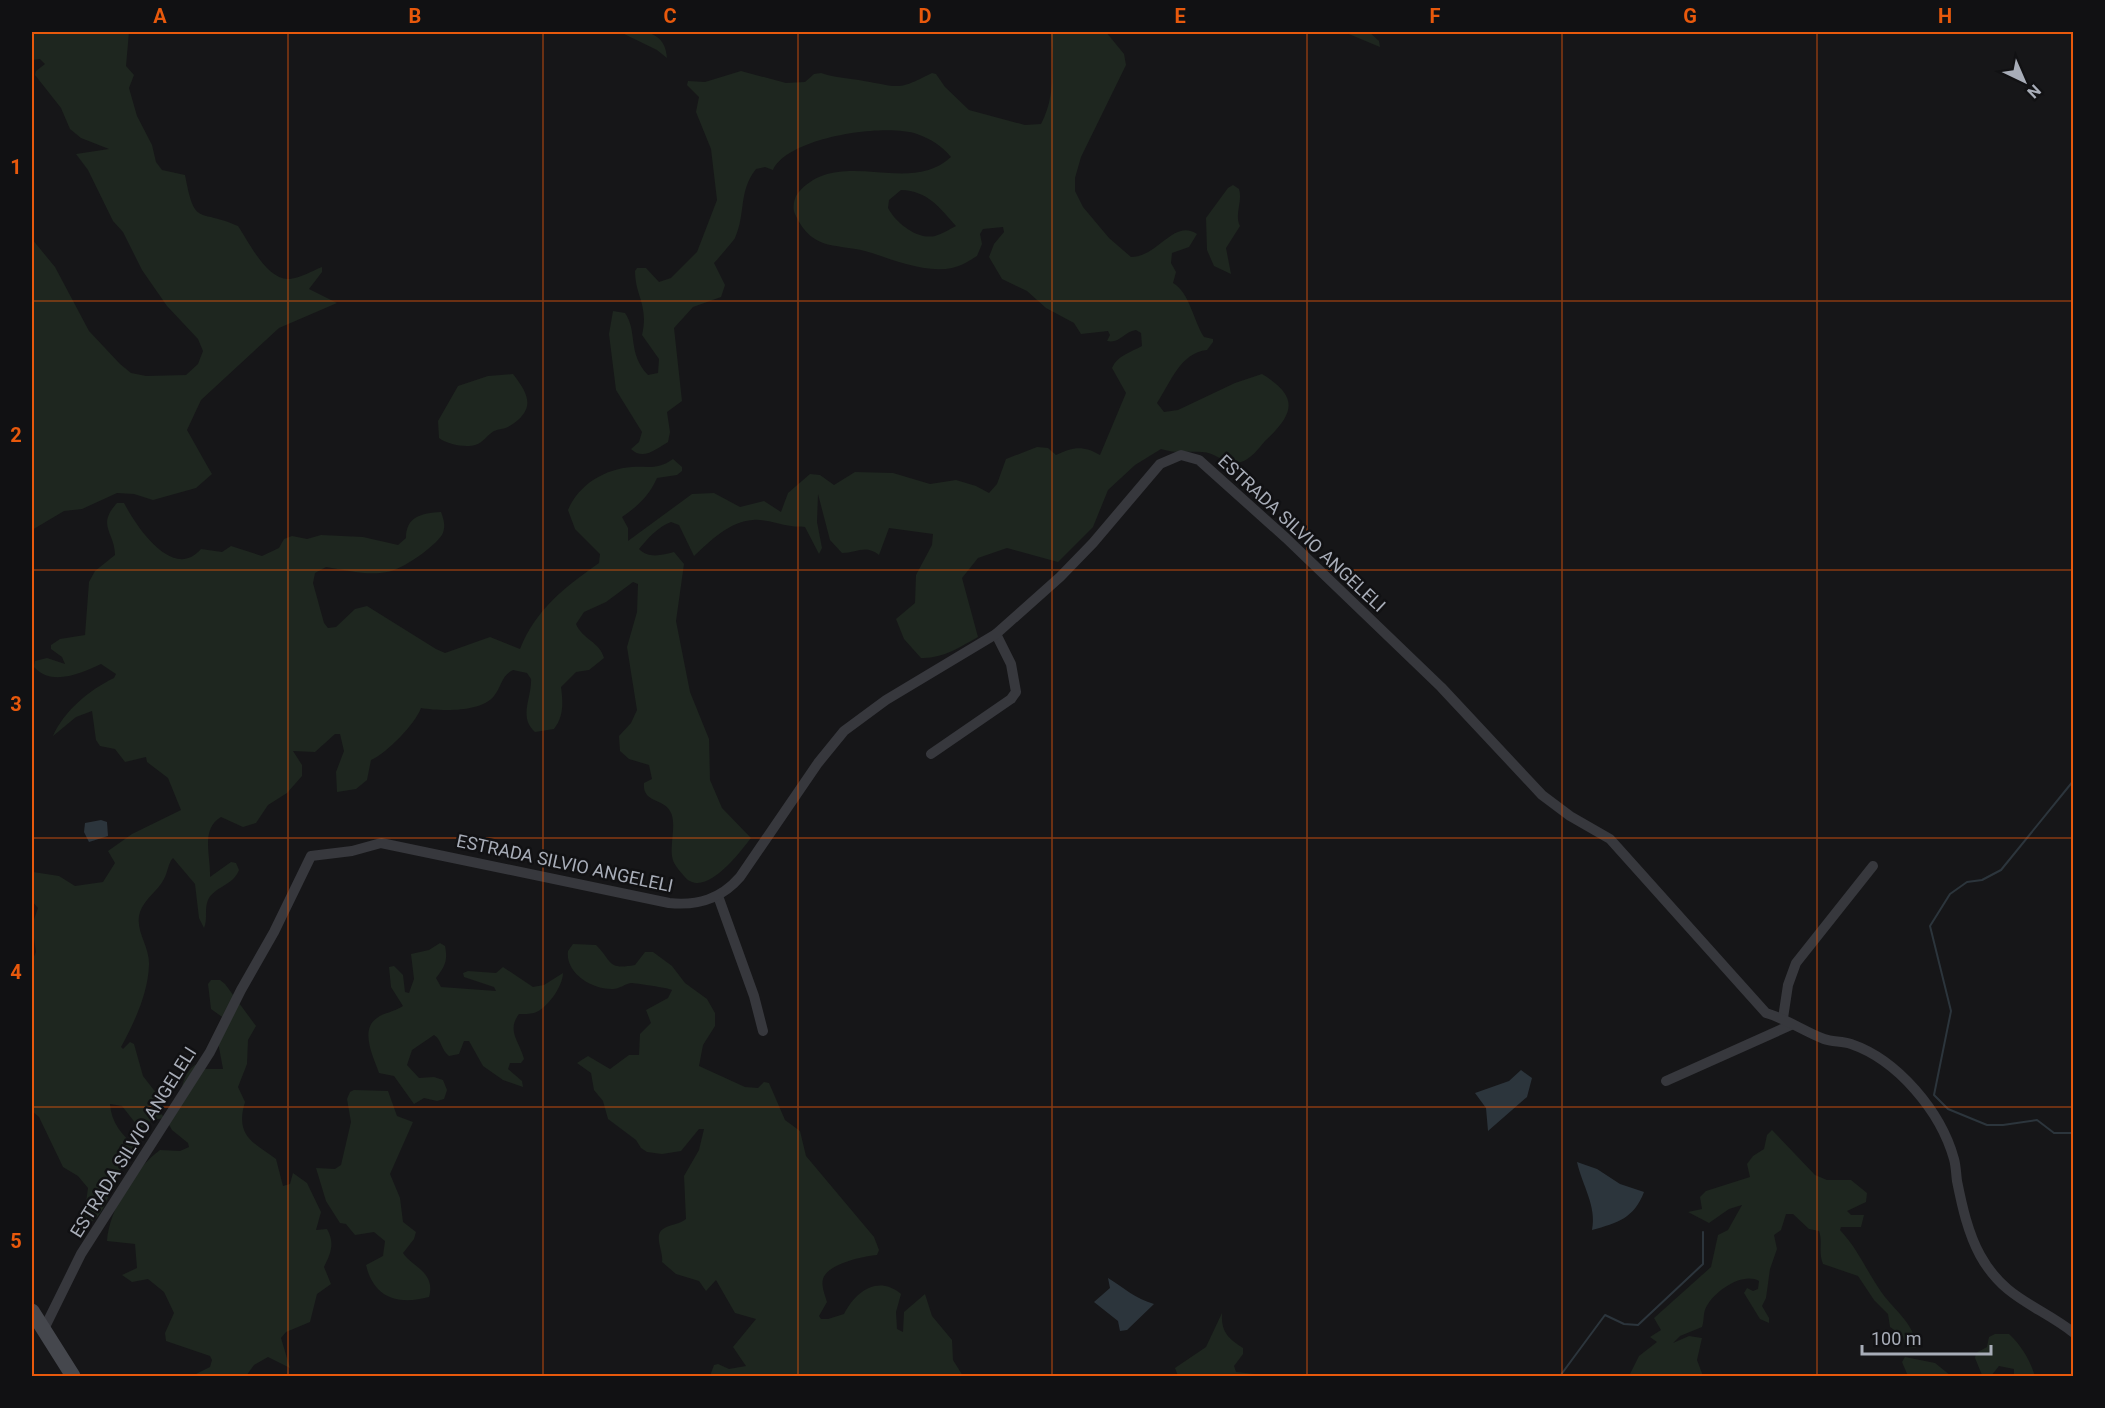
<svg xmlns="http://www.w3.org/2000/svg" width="2105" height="1408" font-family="Roboto,sans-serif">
<rect width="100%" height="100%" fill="#161618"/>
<g fill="#1e261f" fill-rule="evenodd">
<path d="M32 32H129L126 66 134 75 129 88 137 116 152 145 156 162 162 170 185 175C195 228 198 208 238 226 249 242 267 281 290 279 300 278 312 271 322 267V272L309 289 337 303 279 328 201 400 187 430 209 469 212 474 196 488 153 500 134 494 117 493 82 509 64 511 32 530V239L55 267 89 331 120 364 131 373 146 376 186 375 198 364 203 351 198 339 167 306 142 270 123 232 113 221 88 170 76 154 109 149 81 138 70 129 61 108 35 75 36 71 45 64 40 59 32 60Z"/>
<path d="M620 32C641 31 665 29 667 58L657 50Z"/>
<path d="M1051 32H1106L1124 54 1126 65 1081 157 1075 178V191L1083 207 1109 238 1131 257C1158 257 1174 218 1197 234L1189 247 1172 253 1171 263 1176 272 1173 283C1190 293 1193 320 1204 337L1213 339V342L1207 350C1180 353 1171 382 1157 403L1164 412 1178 410 1235 383 1262 374C1300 397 1294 414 1265 441 1259 448 1250 460 1241 462 1225 467 1217 452 1202 452 1187 451 1177 454 1161 449L1135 465 1108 490 1093 527 1058 562 1007 548 978 558 962 578 978 637C960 647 942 659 921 658L904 639 896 619 915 603 916 575 932 545 933 534 889 528 879 555C865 544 858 553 842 553L830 540 818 494 817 522 822 548 819 554 805 527C799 526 796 527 791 526 778 524 766 519 753 520 730 521 710 541 694 556L679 525 671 522C659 526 647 539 639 549 649 559 662 555 674 552L684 564 676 621 690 692 709 739 710 780 722 808 751 838C740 852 704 901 684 876 679 870 673 864 672 856 670 843 677 822 670 811 663 798 642 803 644 783L652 779 649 765 629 759 620 751 619 736 631 723 637 710 627 647 637 612 638 584 633 582 606 602 584 612 576 624C582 639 600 642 604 658L589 670 576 672 561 687C563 702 564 716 554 729L535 732C518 717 532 698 531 679L527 673 513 670C501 676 502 686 494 696 481 713 439 711 421 708 415 724 387 753 371 760L367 780 356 789 337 792 336 772 344 751 340 734H335L315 752 293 751 302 765V776L287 793 268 805 256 823 243 827 221 817C200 829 211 857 210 877L231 862 236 863 239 870C233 886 215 886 208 900 204 909 208 919 204 928L199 918 195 884 173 858C168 863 168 872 164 879 158 891 145 898 140 912 134 930 150 946 149 965 148 994 134 1023 121 1047L123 1049 130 1042 134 1044 143 1076 160 1098 161 1114 165 1118 179 1106C181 1090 183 1068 201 1062L205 1069H223L218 1042 225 1019 211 1009 208 984 211 980H220L225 984 256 1026 248 1040 247 1064 238 1087 245 1102C235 1135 252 1142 276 1159L283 1186 290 1184 293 1173 307 1183 321 1212 316 1230 327 1229C335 1243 331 1253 324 1267L331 1284 317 1294 310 1322 286 1332 281 1338 290 1368 268 1357 254 1365 246 1376H192L210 1367 212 1360 210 1356 166 1341 165 1333 174 1313 164 1292 148 1279 132 1282 122 1275 137 1268 135 1244 107 1241C109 1210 135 1168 160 1150L180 1151 189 1147 188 1143 172 1130 165 1118 152 1120 140 1129 122 1106 110 1104C111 1122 122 1136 136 1146 131 1159 122 1166 116 1178 109 1191 103 1222 86 1223L84 1217 88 1188 78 1176 63 1167 39 1117 32 1111V961L36 952 32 925 38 908 32 901V851L33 872 59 876 75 886 103 882 115 863 108 851 132 834 181 810 168 778 147 762 146 757 125 762 115 749 100 746 96 740 92 711 76 717 53 736C64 711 89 690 114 678L116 674 101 664C81 673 52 687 34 667L35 661 47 658 65 664 62 657 51 649V645L60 639 85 635 89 582 95 571 115 555C115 532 96 526 117 503H124C136 526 173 582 201 549L222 552 231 546 262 556 279 548 284 539 292 536 307 539 321 535 363 537 398 545 406 538C406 517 421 513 441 512 444 520 446 527 442 535 434 547 402 570 387 572 368 576 346 570 326 567L315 573 313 583 324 623 328 628 336 627 355 609 367 606 436 649 445 653 490 637 520 649C536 609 565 587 599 563L600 554 575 529 568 510C579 484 605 469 632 467 649 466 658 470 673 459L682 467V471L677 475 657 478C649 496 638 506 622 517L628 528V541L692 494 714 493 740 507 764 501 781 512 788 493 810 474 820 475 834 485 855 472 893 473 930 484 956 480 976 486 989 493 997 484 1006 459 1037 447 1048 448 1056 455C1073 447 1083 445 1100 455L1126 393 1112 368C1117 356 1131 352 1142 346L1141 333 1136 330C1123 332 1120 344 1107 341L1110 335 1108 331 1081 334 1074 323 1046 308 1027 291 1002 279 989 257 994 244 1004 232 1003 227 983 229 980 234 982 244 977 256C969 261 961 266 952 268 926 273 896 261 872 253 839 242 813 254 795 214 792 208 794 198 798 193 839 145 908 197 951 157 942 146 931 139 917 134 885 123 788 137 773 170L765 167 756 169C738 192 746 214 735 238 734 240 717 260 714 263L725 285 721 297 693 307 674 328 682 401 667 412 670 432 668 442C656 449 643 461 631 449L639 442 642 432 616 390 609 334 613 311 625 313C638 332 627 353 648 375L658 373 659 359 642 335C649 305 635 296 635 271L637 268H646L659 282 671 278 697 252 717 200 711 149 696 112 699 97 687 85 688 81 705 82 741 71 786 83 805 82 814 74 821 73C836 78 849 78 864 81 900 87 897 91 932 73L936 74 945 87 969 110 1025 125 1041 124C1056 96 1053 62 1051 32ZM901 190C928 191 939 207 956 226 950 229 942 234 935 236 917 240 896 223 888 208L889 200Z"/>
<polygon points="1344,32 1369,32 1379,41 1380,47"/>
<path d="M1233 185 1239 189C1243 202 1234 214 1240 226L1226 248 1231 274 1214 266 1207 250 1206 218 1228 188Z"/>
<path d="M513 374C530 396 536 410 508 427 504 429 499 429 494 431 488 434 483 443 475 445 465 448 447 444 439 438L438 421 458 386 488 376Z"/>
<path d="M440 943 445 946C448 961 445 966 436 978L441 987 496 991 494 987 464 977 463 973 468 971 496 973 503 967 533 987 544 985 563 973C563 986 547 1009 534 1013 530 1014 524 1014 519 1014 506 1031 520 1042 524 1059L521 1063H510L508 1069 522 1081 523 1087 503 1080 483 1066 469 1041H464L459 1054 449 1056C441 1050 442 1040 434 1035L412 1050 407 1065 419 1078 434 1077 443 1080 447 1090 444 1099 437 1101 424 1098 414 1104 394 1076 379 1073C374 1058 359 1030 377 1018 383 1013 394 1012 403 1006L391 987 389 967 394 966 403 975 405 992 409 993 414 979 411 954 429 950Z"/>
<path d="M573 944 596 945C613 962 607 970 635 965L645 952H653L672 966 685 983 707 999 715 1013V1026L703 1045 699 1066 745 1087 758 1088 764 1082 769 1083 785 1120 800 1131 806 1156 874 1237 879 1250 877 1255C864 1256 827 1264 823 1279 821 1286 825 1295 827 1302L819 1316 821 1319H828L844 1314C856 1291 878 1275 901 1294L896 1312 897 1329 903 1332 904 1312 925 1294 932 1316 952 1340 953 1360 963 1376H710L714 1365 718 1364 729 1369 746 1366 733 1347 756 1319 735 1313 716 1280 706 1291 699 1281 676 1274 662 1262C664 1253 653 1235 663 1229 670 1224 678 1225 686 1219L684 1176 699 1150 704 1129H699L681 1151 662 1154 647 1152 641 1148 636 1140 608 1119 603 1101 594 1090 591 1073 577 1063 588 1056 610 1069 629 1055H639L640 1034 651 1023 646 1010 668 998 672 990C669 988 635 983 631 983 625 984 619 989 613 989 592 990 565 973 568 951Z"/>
<path d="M354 1090 388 1091 397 1116 413 1122 390 1174 400 1198 403 1222 416 1232 414 1239 403 1253C412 1267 436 1272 429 1297 399 1305 374 1299 366 1265L383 1256 385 1241 374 1232 355 1235 346 1224 340 1223 326 1201 316 1168 335 1169 341 1165 351 1122 347 1099 350 1092Z"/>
<path d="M1772 1130 1815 1175 1827 1180H1851L1867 1193 1866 1202 1847 1211 1851 1215H1864L1861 1227H1841L1840 1230C1858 1249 1867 1272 1882 1293 1894 1310 1916 1325 1916 1348L1906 1347 1903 1336 1890 1327 1888 1314 1874 1300 1858 1276 1823 1264C1818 1252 1823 1242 1819 1231L1809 1229 1793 1214H1786L1781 1230 1774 1235 1777 1249 1770 1269 1766 1298 1762 1306 1769 1318V1323L1760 1319 1744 1293 1747 1288 1753 1291 1758 1289 1759 1281C1743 1272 1717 1290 1708 1304 1702 1312 1705 1319 1702 1327L1680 1336 1673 1343 1689 1336 1702 1338 1697 1360 1703 1376H1629L1639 1356 1657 1342 1650 1337 1661 1330 1654 1318 1711 1267 1718 1235 1728 1230 1742 1205 1729 1209 1709 1223 1688 1212 1702 1209 1700 1197 1706 1191 1750 1177 1747 1164 1753 1156 1764 1149 1767 1135Z"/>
<path d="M1222 1313C1221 1332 1228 1338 1243 1348V1354L1234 1366 1236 1372 1275 1376H1178L1175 1368 1206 1347Z"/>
<path d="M1995 1334H2009C2021 1345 2030 1360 2035 1376H2014V1369L1999 1366 1991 1376 1982 1375 1975 1358 1976 1353 1987 1347 1989 1337Z"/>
<polygon points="1905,1357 1935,1363 1951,1376 1908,1376 1902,1362"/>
</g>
<g fill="#2c353c">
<polygon points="101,820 107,822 108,836 89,842 84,832 85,823"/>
<polygon points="1521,1070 1532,1078 1527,1097 1488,1131 1486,1108 1475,1093 1509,1081"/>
<path d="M1577 1162 1597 1169 1620 1184 1644 1192C1634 1218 1618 1223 1592 1230 1597 1206 1582 1185 1577 1162Z"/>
<path d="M1108 1278C1124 1288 1136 1299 1154 1304L1127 1330 1120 1331 1118 1321 1094 1302 1110 1288Z"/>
</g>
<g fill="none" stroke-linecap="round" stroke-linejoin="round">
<g stroke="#2c353c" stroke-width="2">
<polyline points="2074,780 2001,870 1982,880 1967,882 1950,894 1930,926 1951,1011 1934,1095 1948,1109 1987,1125 2003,1125 2037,1120 2054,1133 2074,1133"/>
<polyline points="1560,1376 1605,1315 1624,1324 1638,1325 1703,1264 1703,1232"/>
</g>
<g stroke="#37383d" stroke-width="10">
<polyline points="931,754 1011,699 1016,692 1011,664 996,634"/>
<polyline points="718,896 754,996 763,1031"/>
<polyline points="1783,1018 1788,985 1796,963 1873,866"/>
<polyline points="1666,1081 1791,1025"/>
<path d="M43 1331 81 1254 210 1052 241 990 274 932 311 856 352 851 381 843 669 903C698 906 721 899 740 877L818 763 844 731 886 700 996 634 1060 577 1093 543 1160 464 1181 455 1199 460 1286 538 1441 687 1542 795 1570 816 1610 839 1766 1013C1787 1019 1803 1031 1824 1039 1832 1042 1842 1041 1851 1044 1898 1060 1941 1112 1954 1159 1956 1166 1956 1174 1957 1181 1962 1206 1968 1233 1980 1255 2004 1299 2038 1305 2074 1333"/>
</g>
<polyline stroke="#45474d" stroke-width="15" points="32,1311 73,1376"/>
</g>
<path fill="none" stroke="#e8590c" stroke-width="1.5" stroke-opacity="0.55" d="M288 32V1376M543 32V1376M798 32V1376M1052 32V1376M1307 32V1376M1562 32V1376M1817 32V1376M32 301H2074M32 570H2074M32 838H2074M32 1107H2074"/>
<g text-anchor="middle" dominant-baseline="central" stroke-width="5" stroke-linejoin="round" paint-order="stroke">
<g font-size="18" fill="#a8adb8" stroke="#111113">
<text transform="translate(1302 533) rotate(43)">ESTRADA SILVIO ANGELELI</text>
<text transform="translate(565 863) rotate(12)">ESTRADA SILVIO ANGELELI</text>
<text transform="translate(133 1142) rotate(-58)">ESTRADA SILVIO ANGELELI</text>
</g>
</g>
<rect width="2105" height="1408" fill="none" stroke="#111113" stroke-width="66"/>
<g transform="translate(2024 81) rotate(136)" stroke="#111113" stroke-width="4.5" paint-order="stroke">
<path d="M0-4.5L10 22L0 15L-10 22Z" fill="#a8adb8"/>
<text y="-9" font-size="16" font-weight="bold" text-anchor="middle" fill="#a8adb8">N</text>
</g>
<path d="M1862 1345v9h129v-9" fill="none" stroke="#a8adb8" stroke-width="3"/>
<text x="1871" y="1345" font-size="18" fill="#a8adb8" stroke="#111113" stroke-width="4.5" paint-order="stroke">100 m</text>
<rect x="33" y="33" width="2039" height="1342" fill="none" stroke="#e8590c" stroke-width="2"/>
<g font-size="20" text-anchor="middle" font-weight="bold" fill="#e8590c">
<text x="160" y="23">A</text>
<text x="415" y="23">B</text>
<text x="670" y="23">C</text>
<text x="925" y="23">D</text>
<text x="1180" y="23">E</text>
<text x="1435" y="23">F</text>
<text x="1690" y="23">G</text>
<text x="1945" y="23">H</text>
<text x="16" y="174">1</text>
<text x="16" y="442">2</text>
<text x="16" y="711">3</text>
<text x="16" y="979">4</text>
<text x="16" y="1248">5</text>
</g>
</svg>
